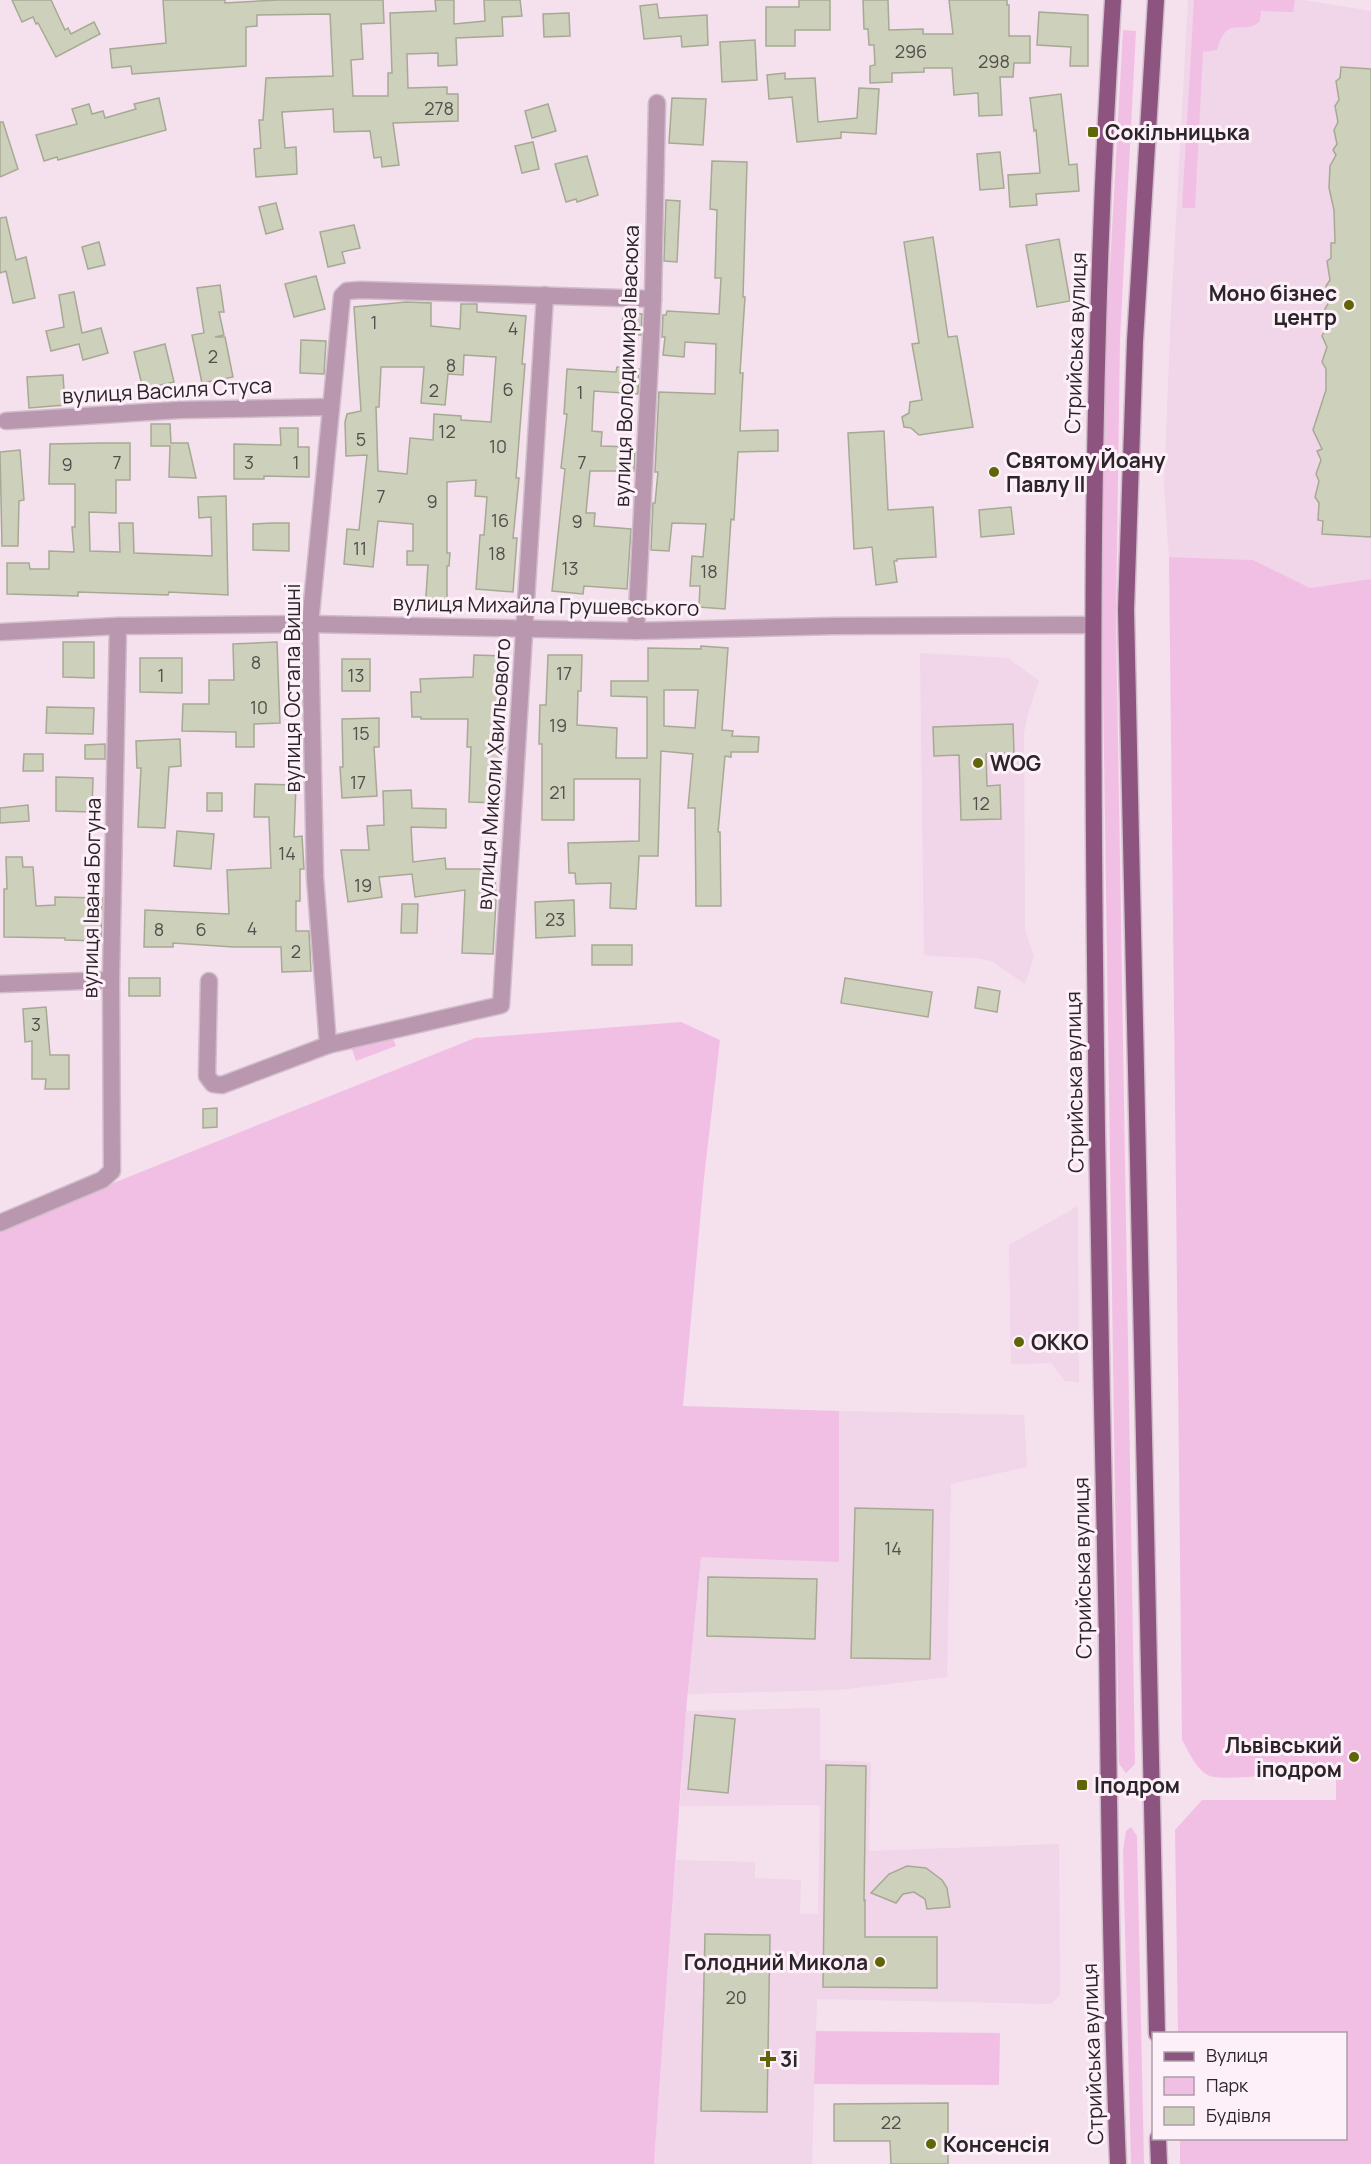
<svg xmlns="http://www.w3.org/2000/svg" width="1371" height="2164" font-family="Manrope,sans-serif">
<rect width="100%" height="100%" fill="#f5e0ee"/>
<g fill="#f1d5e9">
<polygon points="1188,0 1304,0 1371,11 1371,579 1310,588 1253,560 1169,557 1164,486 1171,311"/>
<polygon points="920,653 1008,658 1039,681 1028,713 1024,733 1025,930 1034,956 1025,984 991,961 976,958 928,956 924,954"/>
<polygon points="1078,1206 1079,1382 1065,1381 1051,1363 1011,1364 1009,1245"/>
<polygon points="839,1411 1024,1415 1027,1467 951,1484 947,1677 839,1690 688,1694 701,1557 839,1481"/>
<polygon points="820,1708 820,1760 871,1762 869,1851 1059,1844 1060,1995 1051,2004 817,1999 812,2164 654,2164 676,1860 755,1862 755,1878 801,1880 800,1914 818,1914 820,1805 680,1806 686,1711"/>
</g>
<g fill="#f2bfe4">
<path d="M1194 0H1295L1293 12 1261 11 1260 21C1244 37 1227 12 1217 50L1203 52 1195 208H1182Z"/>
<polygon points="1123,30 1136,31 1120,339 1116,621 1135,1764 1126,1773 1119,1764 1102,621 1106,339"/>
<path d="M1169 557 1253 560 1310 588 1371 579V2164H1180V2139L1346 2138V2034L1178 2033 1175 1830 1202 1800H1336V1769C1314 1770 1225 1782 1210 1776 1197 1771 1189 1752 1182 1740Z"/>
<polygon points="681,1022 720,1040 704,1178 683,1406 839,1411 839,1562 701,1557 686,1711 654,2164 0,2164 0,1233 76,1198 475,1038"/>
<polygon points="390,1031 396,1046 356,1061 350,1043"/>
<polygon points="1131,1827 1137,1836 1144,2164 1131,2164 1123,1851 1126,1831"/>
<polygon points="816,2031 1000,2033 999,2085 814,2084"/>
</g>
<g fill="#cdd0ba" stroke="#a6a994" stroke-width="1.5" fill-rule="evenodd">
<polygon points="12,0 51,0 65,30 68,28 71,34 94,22 100,34 56,57 38,23 36,24 33,17 22,22"/>
<polygon points="163,0 225,0 225,3 277,0 383,0 384,23 361,24 363,59 351,60 353,96 388,96 388,73 392,73 390,13 436,11 435,0 454,0 454,24 485,21 484,0 520,0 522,16 502,17 503,36 456,38 457,65 438,66 438,53 407,54 408,88 447,87 447,94 458,94 458,121 393,123 399,165 382,167 381,157 374,158 370,131 334,132 333,109 282,112 285,148 296,147 297,174 256,177 254,149 261,148 259,120 263,120 266,78 333,76 330,14 257,15 257,26 246,27 246,66 132,74 131,66 112,68 110,49 166,43"/>
<polygon points="799,0 830,0 830,30 795,30 795,46 766,46 766,7 799,7"/>
<polygon points="863,0 888,0 889,30 923,29 923,34 953,34 949,0 1007,0 1007,5 1009,5 1009,36 1030,36 1030,63 1014,63 1013,77 1000,77 1002,115 979,116 978,93 954,95 952,68 924,68 924,72 892,73 892,82 870,83 870,66 875,65 874,45 869,45 868,29 864,29"/>
<polygon points="657,4 659,18 707,15 708,45 682,47 681,36 644,39 640,6"/>
<polygon points="1039,12 1088,15 1088,66 1070,66 1071,47 1037,45"/>
<polygon points="569,13 570,36 544,37 543,14"/>
<polygon points="755,40 757,80 722,82 720,42"/>
<polygon points="1341,67 1371,69 1371,537 1322,534 1323,521 1318,520 1319,503 1315,497 1319,481 1316,474 1321,460 1317,451 1322,449 1313,430 1326,390 1326,369 1322,362 1327,347 1322,336 1328,324 1325,309 1329,302 1326,286 1330,280 1327,261 1331,258 1331,243 1335,243 1334,210 1329,188 1330,166 1336,155 1333,150 1337,144 1334,130 1338,122 1335,106 1339,100 1336,81 1340,78"/>
<polygon points="785,73 785,79 815,78 818,122 857,118 859,88 879,89 876,134 841,132 841,138 797,142 792,97 769,99 767,75"/>
<polygon points="1061,94 1069,165 1077,164 1079,191 1036,194 1037,205 1010,207 1008,175 1040,173 1036,130 1034,131 1030,98"/>
<polygon points="159,98 166,130 58,160 57,157 44,161 36,135 77,124 72,109 89,104 92,114 103,111 105,118 136,109 134,104"/>
<polygon points="672,98 706,99 703,145 669,143"/>
<polygon points="548,104 556,131 532,138 525,111"/>
<polygon points="0,122 3,122 18,169 0,177"/>
<polygon points="533,142 539,169 522,173 515,146"/>
<polygon points="1000,152 1004,188 980,190 977,154"/>
<polygon points="587,156 598,195 577,202 576,199 566,202 555,164"/>
<polygon points="712,161 747,162 743,297 745,297 740,373 743,373 740,431 778,430 778,451 738,452 734,520 731,519 725,609 699,607 700,586 690,586 692,556 703,557 706,524 672,523 669,551 651,550 653,503 655,503 658,472 655,472 659,392 715,394 716,344 685,342 684,357 663,355 665,337 662,337 663,315 666,315 667,311 719,314 721,278 715,278 717,210 710,209"/>
<polygon points="666,200 680,201 677,262 664,261"/>
<polygon points="276,203 283,229 266,234 259,207"/>
<polygon points="6,217 16,260 26,257 35,298 13,303 6,271 0,273 0,218"/>
<polygon points="354,225 360,248 342,252 345,263 328,267 320,232"/>
<polygon points="933,237 948,337 957,336 973,427 919,435 911,428 904,427 902,417 909,413 910,402 922,400 912,344 919,343 904,242"/>
<polygon points="1059,239 1070,301 1037,307 1026,245"/>
<polygon points="99,242 105,265 88,269 82,247"/>
<polygon points="316,276 325,309 294,317 285,284"/>
<polygon points="220,285 224,312 219,312 224,335 215,337 225,337 233,377 202,383 192,335 204,333 197,288"/>
<polygon points="74,292 82,333 101,328 108,353 83,360 79,344 51,351 46,331 64,327 59,295"/>
<path d="M406 302 431 303V326L460 329 461 304H477V312L526 316 522 364H525L516 478H519L513 538H517L513 592 476 589 480 535H484L487 497 475 496 476 480 447 482V553H450L449 566H447V613L425 611 428 565H407V551H413V524L378 521 373 567 344 564 347 529 359 530 367 455 346 456 345 422 347 414 361 411 354 307ZM464 355 496 357 491 422 461 420V416L434 414 433 440 410 438 407 474 378 471 376 407H379L381 367H424L421 403 445 405 448 374 463 375Z"/>
<polygon points="623,312 642,314 641,335 622,334"/>
<polygon points="301,340 326,341 324,374 300,373"/>
<polygon points="165,344 174,382 143,389 134,352"/>
<polygon points="617,367 639,369 638,394 594,391 592,431 602,432 601,446 635,447 634,471 590,471 586,513 595,513 594,526 631,529 627,589 584,586 583,594 552,591 565,469 561,468 567,414 564,414 567,369 616,372"/>
<polygon points="63,375 65,405 29,408 27,377"/>
<polygon points="151,424 170,424 171,443 188,443 196,478 169,477 170,446 151,446"/>
<polygon points="280,428 298,428 298,447 309,447 309,477 264,476 264,479 234,479 234,444 281,445"/>
<polygon points="884,431 888,510 933,507 936,557 897,559 897,561 894,561 897,582 876,585 872,547 854,549 848,433"/>
<polygon points="103,443 130,443 130,480 116,480 116,513 89,512 90,551 120,552 119,523 133,523 134,553 212,556 211,517 199,518 198,497 226,496 228,595 169,592 168,595 78,592 78,596 7,594 7,563 29,563 30,569 49,569 49,551 74,552 72,527 75,527 75,484 49,484 50,444"/>
<polygon points="20,450 24,500 19,501 18,546 2,546 0,452"/>
<polygon points="1011,507 1014,534 981,537 979,510"/>
<polygon points="272,523 289,523 289,551 253,550 253,524"/>
<polygon points="63,642 94,642 94,678 63,677"/>
<polygon points="277,642 280,723 254,724 254,747 236,747 236,732 182,731 183,704 209,704 209,680 234,680 233,644"/>
<path d="M701 646 728 648 722 730 733 731 732 736 759 737 758 752H731V757L725 756 718 832H720L721 906H696L695 808H688L693 754 661 751 658 856H639L636 909 610 908 611 883 576 884 575 873H569L568 843 639 841 640 779H574V820H542V744H539L540 705H546L548 655H582L581 691H578L577 725 617 728 616 758H647V697L611 696V681H648V648L701 649ZM664 690H698L695 728 664 726Z"/>
<polygon points="474,655 505,656 501,715 505,715 505,748 503,748 501,803 469,802 471,747 467,747 468,719 421,719 421,717 412,717 411,692 421,692 420,679 473,677"/>
<polygon points="140,658 182,658 182,693 140,692"/>
<rect x="342" y="659" width="28" height="32"/>
<polygon points="47,707 94,708 93,734 46,733"/>
<polygon points="379,718 379,747 374,747 377,796 342,798 340,767 343,767 342,719"/>
<polygon points="1013,724 1014,753 986,754 987,786 1000,785 1001,819 961,820 959,755 934,756 933,727"/>
<polygon points="180,739 181,766 169,767 165,828 138,827 141,768 137,768 136,741"/>
<polygon points="105,744 105,759 85,759 85,745"/>
<polygon points="24,754 43,754 43,771 23,771"/>
<polygon points="56,777 93,778 92,812 56,811"/>
<polygon points="255,784 296,785 294,837 302,836 304,869 300,869 300,901 296,901 296,931 309,931 311,971 282,972 281,947 234,947 173,943 173,947 144,947 145,910 229,914 227,870 271,868 269,817 254,817"/>
<polygon points="411,790 412,808 446,809 446,828 411,827 413,862 445,858 446,869 495,869 496,901 493,954 462,953 465,890 415,897 412,874 379,877 382,897 348,902 341,850 369,850 367,826 384,825 383,791"/>
<rect x="207" y="793" width="15" height="18"/>
<polygon points="28,805 29,821 0,823 0,808"/>
<polygon points="177,831 214,834 211,869 174,866"/>
<polygon points="6,857 22,857 23,867 33,867 36,906 55,905 55,897 102,898 101,941 65,940 65,938 4,937 4,889 7,889"/>
<polygon points="574,900 575,936 536,938 535,902"/>
<polygon points="402,904 418,904 417,933 401,933"/>
<rect x="592" y="945" width="40" height="20"/>
<rect x="129" y="978" width="31" height="18"/>
<polygon points="845,978 932,992 928,1017 841,1003"/>
<polygon points="978,987 1000,991 997,1012 975,1008"/>
<polygon points="46,1007 50,1055 69,1055 69,1089 45,1089 46,1079 32,1079 32,1041 25,1042 23,1009"/>
<polygon points="217,1108 217,1127 203,1128 203,1109"/>
<polygon points="855,1508 933,1510 930,1659 851,1658"/>
<polygon points="708,1577 817,1579 815,1639 707,1636"/>
<polygon points="695,1715 735,1719 728,1793 688,1789"/>
<polygon points="826,1765 866,1766 864,1901 865,1899 865,1937 937,1937 937,1988 823,1987"/>
<polygon points="907,1866 926,1868 942,1880 947,1888 950,1907 927,1909 925,1899 914,1892 903,1894 896,1903 871,1893 889,1874"/>
<polygon points="705,1934 770,1935 767,2112 701,2111"/>
<polygon points="948,2103 948,2164 891,2164 890,2141 834,2141 834,2104"/>
</g>
<g fill="none" stroke-linecap="round" stroke-linejoin="round">
<g stroke="#d1becb" stroke-width="19">
<g id="minor">
<polyline points="6,421 179,410 330,407"/>
<polyline points="636,631 653,299 657,103"/>
<polyline points="0,632 118,626 310,624 636,631 834,626 1092,625"/>
<polyline points="209,981 207,1076 213,1084 222,1085 328,1045 501,1005 545,295"/>
<polyline points="0,984 111,980"/>
<polyline points="328,1045 315,877 310,624 342,296 347,291 360,290 653,299"/>
<polyline points="0,1223 102,1180 112,1171 111,980 118,626"/>
</g>
</g>
<g stroke="#d1becb" stroke-width="19">
<g id="primary">
<path d="M1113 0C1088 376 1092 754 1097 1131 1099 1301 1104 1472 1107 1642 1109 1816 1111 1990 1118 2164"/>
<polyline points="1156,0 1135,341 1126,610 1157,2034"/>
<polyline points="1158,2138 1159,2164"/>
</g>
</g>
<use href="#minor" stroke="#b897af" stroke-width="16"/>
<use href="#primary" stroke="#8c547f" stroke-width="16"/>
</g>
<g fill="#606605" stroke="#fdf0f9" stroke-width="2">
<rect x="1087" y="126" width="12" height="12" rx="3"/>
<circle cx="1349" cy="305" r="6"/>
<circle cx="994" cy="472" r="6"/>
<circle cx="978" cy="763" r="6"/>
<circle cx="1019" cy="1342" r="6"/>
<circle cx="1354" cy="1757" r="6"/>
<rect x="1076" y="1779" width="12" height="12" rx="3"/>
<circle cx="880" cy="1962" r="6"/>
<path d="M765 2050h6v6h6v6h-6v6h-6v-6h-6v-6h6z"/>
<circle cx="931" cy="2144" r="6"/>
</g>
<g text-anchor="middle" dominant-baseline="central" stroke-width="6" stroke-linejoin="round" paint-order="stroke">
<g font-size="18" fill="#544f4d">
<text x="911" y="51">296</text>
<text x="994" y="61">298</text>
<text x="439" y="108">278</text>
<text x="374" y="322">1</text>
<text x="513" y="328">4</text>
<text x="213" y="356">2</text>
<text x="451" y="365">8</text>
<text x="508" y="389">6</text>
<text x="434" y="390">2</text>
<text x="580" y="392">1</text>
<text x="447" y="431">12</text>
<text x="361" y="439">5</text>
<text x="498" y="446">10</text>
<text x="117" y="462">7</text>
<text x="249" y="462">3</text>
<text x="296" y="462">1</text>
<text x="582" y="462">7</text>
<text x="67" y="464">9</text>
<text x="381" y="496">7</text>
<text x="432" y="501">9</text>
<text x="500" y="520">16</text>
<text x="577" y="521">9</text>
<text x="360" y="548">11</text>
<text x="497" y="553">18</text>
<text x="570" y="568">13</text>
<text x="709" y="571">18</text>
<text x="256" y="662">8</text>
<text x="564" y="673">17</text>
<text x="161" y="675">1</text>
<text x="356" y="675">13</text>
<text x="259" y="707">10</text>
<text x="558" y="725">19</text>
<text x="361" y="733">15</text>
<text x="358" y="782">17</text>
<text x="558" y="792">21</text>
<text x="981" y="803">12</text>
<text x="287" y="853">14</text>
<text x="363" y="885">19</text>
<text x="555" y="919">23</text>
<text x="252" y="928">4</text>
<text x="159" y="929">8</text>
<text x="201" y="929">6</text>
<text x="296" y="951">2</text>
<text x="36" y="1024">3</text>
<text x="893" y="1548">14</text>
<text x="736" y="1997">20</text>
<text x="891" y="2122">22</text>
</g>
<g font-size="21" font-weight="bold" fill="#2b2429" stroke="#fdf0f9" text-anchor="start">
<text x="1105" y="132">Сокільницька</text>
<text x="1337" y="293" text-anchor="end">Моно бізнес<tspan x="1337" dy="24">центр</tspan></text>
<text x="1006" y="460">Святому Йоану<tspan x="1006" dy="24">Павлу ІІ</tspan></text>
<text x="990" y="763">WOG</text>
<text x="1031" y="1342">ОККО</text>
<text x="1342" y="1745" text-anchor="end">Львівський<tspan x="1342" dy="24">іподром</tspan></text>
<text x="1094" y="1785">Іподром</text>
<text x="868" y="1962" text-anchor="end">Голодний Микола</text>
<text x="780" y="2059">3і</text>
<text x="943" y="2144">Консенсія</text>
</g>
<g font-size="21" fill="#2b2429" stroke="#fdf0f9">
<text transform="translate(1075 343) rotate(-88)">Стрийська вулиця</text>
<text transform="translate(626 366) rotate(-88)">вулиця Володимира Івасюка</text>
<text transform="translate(167 390) rotate(-3)">вулиця Василя Стуса</text>
<text transform="translate(546 605) rotate(1)">вулиця Михайла Грушевського</text>
<text transform="translate(292 688) rotate(-90)">вулиця Остапа Вишні</text>
<text transform="translate(493 774) rotate(-86)">вулиця Миколи Хвильового</text>
<text transform="translate(91 898) rotate(-89)">вулиця Івана Богуна</text>
<text transform="translate(1074 1082) rotate(-91)">Стрийська вулиця</text>
<text transform="translate(1082 1568) rotate(-91)">Стрийська вулиця</text>
<text transform="translate(1092 2054) rotate(-92)">Стрийська вулиця</text>
</g>
</g>
<rect x="1152" y="2032" width="195" height="108" fill="#fdf0f9" stroke="#a99ea6" stroke-width="1.5"/>
<rect x="1164" y="2052" width="30" height="9" fill="#8c547f" stroke="#a99ea6" stroke-width="1.5"/>
<text x="1206" y="2062" font-size="18" fill="#2b2429">Вулиця</text>
<rect x="1164" y="2077" width="30" height="18" fill="#f2bfe4" stroke="#a99ea6" stroke-width="1.5"/>
<text x="1206" y="2092" font-size="18" fill="#2b2429">Парк</text>
<rect x="1164" y="2107" width="30" height="18" fill="#cdd0ba" stroke="#a99ea6" stroke-width="1.5"/>
<text x="1206" y="2122" font-size="18" fill="#2b2429">Будівля</text>
</svg>
